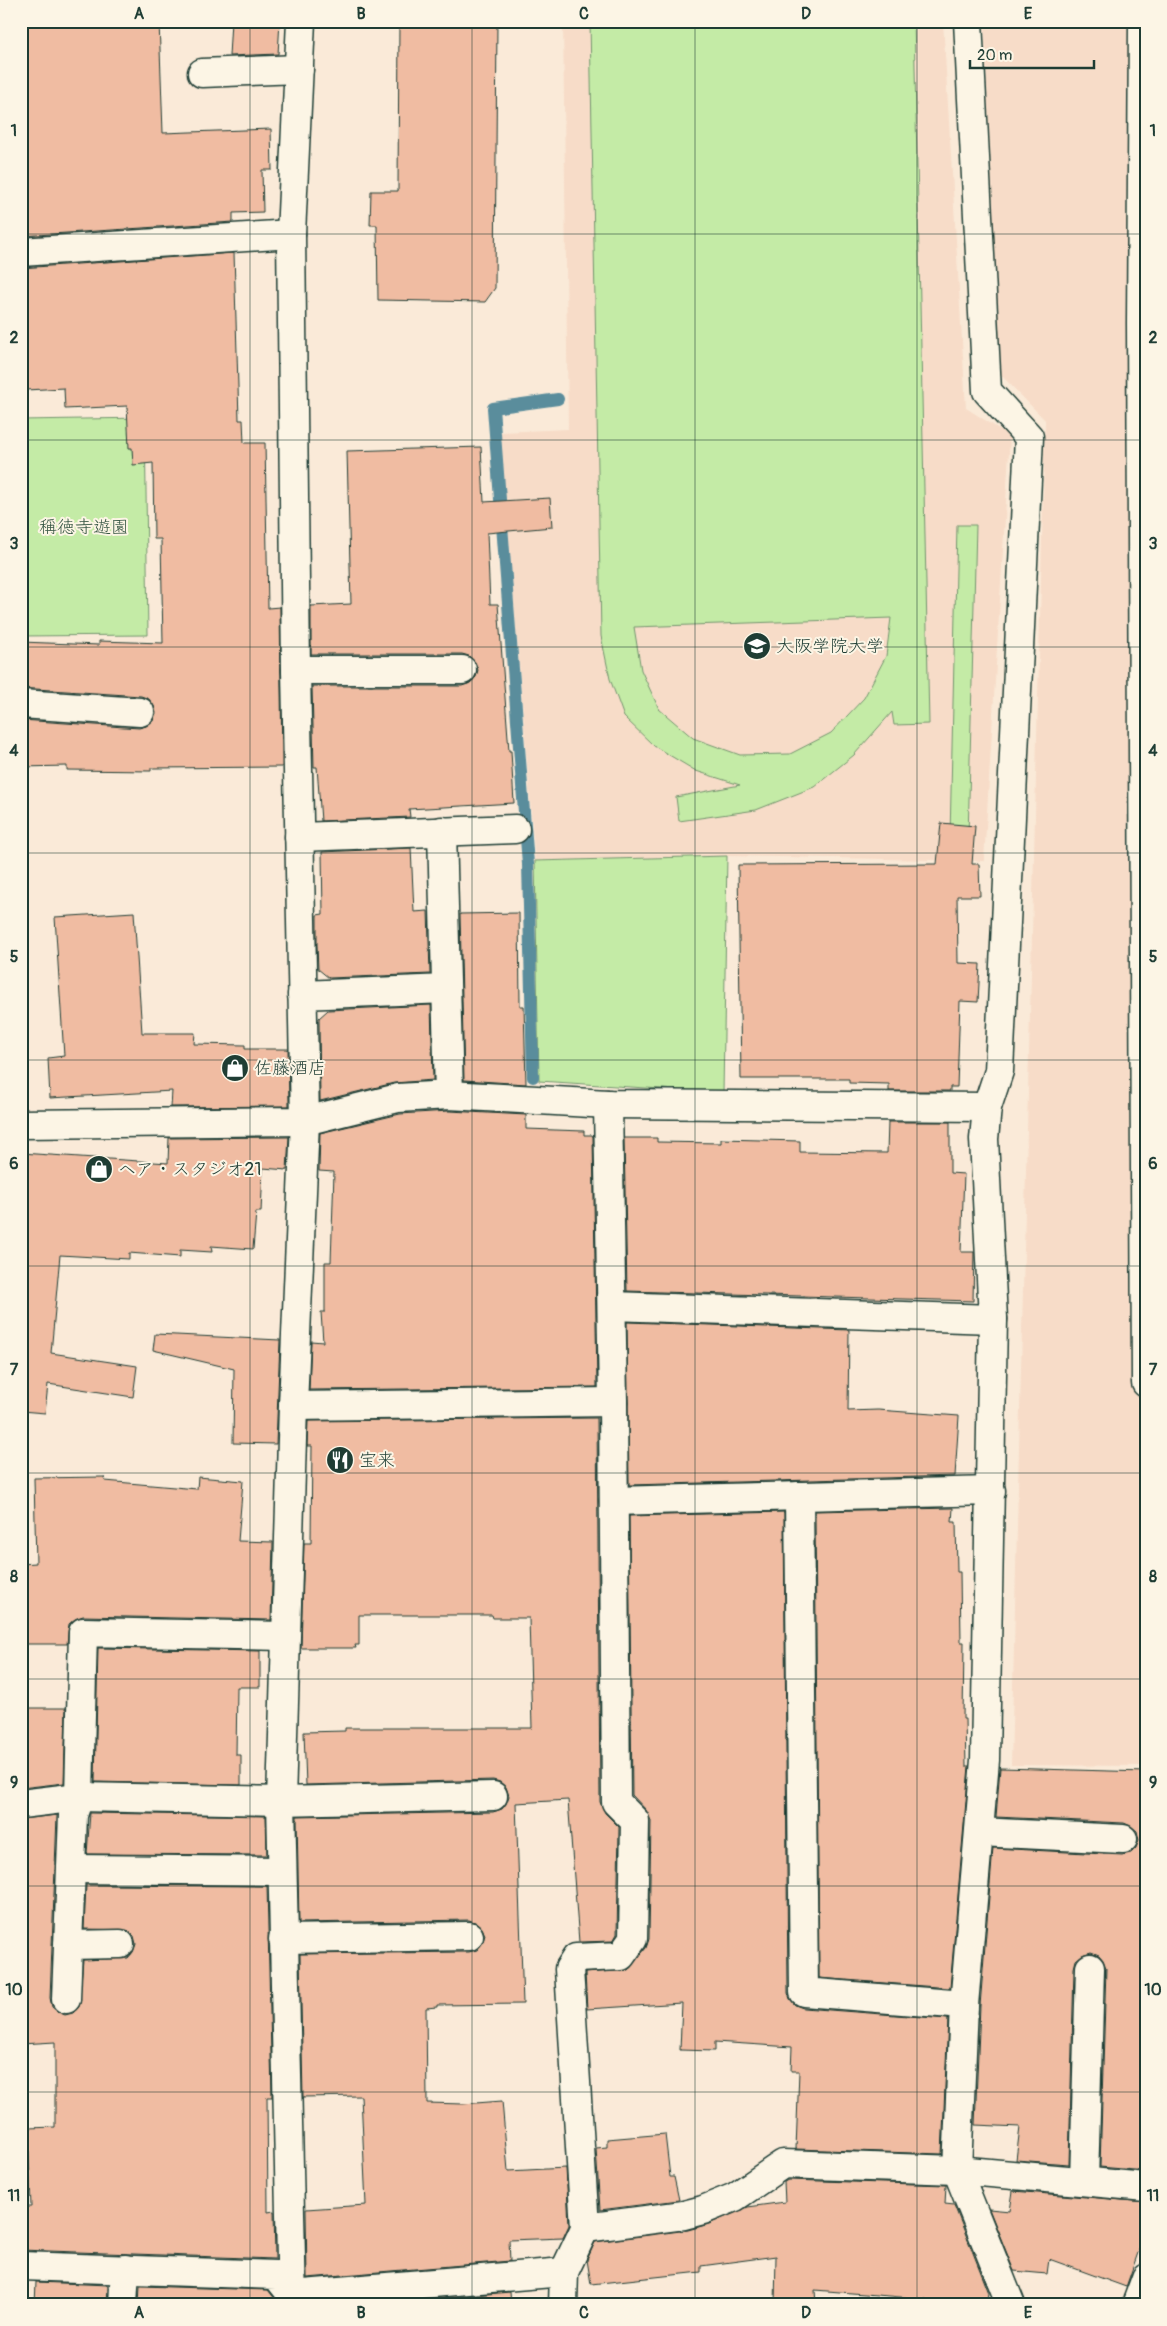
<svg xmlns="http://www.w3.org/2000/svg" width="1167" height="2326" font-family="Pangolin,'Klee One',sans-serif">
<rect width="100%" height="100%" fill="#faead8"/>
<filter id="ink" filterUnits="userSpaceOnUse"><feTurbulence type="fractalNoise" baseFrequency=".02" numOctaves="2"/><feDisplacementMap in="SourceGraphic" scale="10" xChannelSelector="R" yChannelSelector="G"/><feConvolveMatrix kernelMatrix="1 2 1 2 8 2 1 2 1" color-interpolation-filters="sRGB"/></filter>
<g filter="url(#ink)">
<g fill="#f7dcc8">
<polygon points="563,21 943,21 966,408 1010,436 984,861 727,856 535,861 500,432 568,429"/>
<polygon points="984,21 1146,21 1146,1766 1011,1765 1045,420 1000,374"/>
</g>
<g fill="#c4eba6" stroke="#72946d" fill-rule="evenodd">
<path d="M590 21H914L929 724 894 725 892 712 854 755 814 787 756 810 679 821 676 797 740 785 696 771 654 746 624 717 610 679 601 636ZM891 618 886 656 864 698 831 733 790 754 740 755 693 738 659 709 641 670 634 627Z"/>
<polygon points="145,418 148,635 21,636 21,420"/>
<polygon points="957,525 976,525 968,838 950,837"/>
<polygon points="727,856 723,1093 539,1081 535,861"/>
</g>
<g fill="none" stroke-linecap="round" stroke-linejoin="round">
<polyline stroke="#5a8d9c" stroke-width="12" points="533,1077 528,864 493,408 558,399"/>
</g>
<g fill="#f0bca2" stroke="#1f3d34">
<polygon points="21,21 159,21 163,133 271,129 272,170 262,170 263,212 233,213 233,222 21,236"/>
<polygon points="231,21 280,21 278,54 229,56"/>
<polygon points="399,21 497,21 495,288 485,302 378,300 377,225 370,225 371,191 398,191"/>
<polygon points="234,253 239,420 243,420 244,443 265,443 268,608 280,607 282,767 151,768 151,771 67,770 67,766 21,767 21,720 139,728 146,726 153,721 156,713 154,706 149,699 141,696 21,688 21,642 99,645 99,641 163,643 161,539 154,539 153,463 133,465 132,448 129,448 127,406 65,409 64,388 26,390 24,322 21,322 21,268"/>
<polygon points="481,447 484,502 550,498 552,527 487,533 490,604 498,604 509,751 511,751 514,803 409,809 410,817 321,821 317,767 314,767 312,686 462,686 470,683 476,677 478,670 475,662 469,656 462,654 311,654 311,606 351,604 347,451"/>
<polygon points="941,823 975,826 972,864 979,864 980,896 957,896 958,963 980,964 978,1002 960,1001 957,1087 950,1087 950,1091 889,1091 889,1084 849,1083 849,1079 741,1079 738,865 937,864"/>
<polygon points="411,848 414,912 428,911 430,974 329,978 318,969 317,945 317,915 323,914 322,852"/>
<polygon points="134,912 142,1033 195,1033 194,1044 245,1045 245,1049 288,1049 289,1106 171,1107 172,1091 50,1098 48,1058 64,1056 55,917"/>
<polygon points="519,913 520,1006 524,1006 526,1084 464,1080 460,914"/>
<polygon points="431,1005 433,1080 394,1083 320,1101 319,1018 328,1010"/>
<polygon points="449,1111 526,1115 526,1129 584,1131 584,1135 592,1135 593,1137 597,1387 309,1390 311,1341 323,1342 321,1312 325,1312 325,1262 331,1262 334,1172 319,1171 320,1133 400,1114"/>
<polygon points="888,1122 950,1122 950,1173 964,1174 961,1252 974,1252 973,1301 627,1291 624,1138 657,1138 657,1142 721,1143 721,1139 800,1141 800,1152 887,1153"/>
<polygon points="289,1137 287,1170 263,1168 261,1212 256,1212 253,1249 211,1246 212,1252 180,1250 180,1257 129,1253 129,1259 60,1255 51,1353 137,1366 133,1397 48,1384 45,1413 21,1411 21,1153 168,1163 169,1138"/>
<polygon points="627,1322 849,1330 848,1411 878,1410 959,1416 955,1476 629,1485"/>
<polygon points="155,1334 280,1340 276,1444 233,1443 234,1369 153,1350"/>
<polygon points="597,1418 600,1802 605,1813 619,1827 617,1934 613,1941 579,1942 568,1800 516,1803 523,2004 437,2005 437,2007 426,2008 427,2103 463,2104 502,2101 508,2171 566,2168 569,2225 563,2238 509,2240 510,2261 307,2278 306,2209 366,2205 361,2096 303,2097 300,1954 469,1952 477,1950 482,1944 485,1935 482,1928 477,1923 469,1920 299,1923 297,1816 493,1812 502,1809 506,1804 509,1796 506,1787 500,1782 493,1780 306,1785 304,1732 345,1731 345,1728 532,1728 529,1618 493,1618 492,1615 359,1615 359,1645 355,1645 356,1648 301,1648 304,1543 311,1543 312,1446 307,1446 308,1421"/>
<polygon points="104,1477 105,1481 197,1489 198,1477 243,1481 238,1541 273,1542 271,1620 83,1616 75,1619 69,1624 67,1644 21,1644 21,1564 36,1563 34,1478"/>
<polygon points="953,1508 952,1522 956,1522 957,1572 960,1572 961,1642 964,1642 963,1719 965,1719 966,1766 969,1766 950,1988 819,1978 815,1511"/>
<polygon points="784,1512 788,1993 790,1999 795,2005 803,2008 948,2019 942,2154 796,2149 799,2071 791,2071 792,2047 715,2042 715,2051 680,2050 682,2003 587,2009 585,1973 628,1970 646,1948 649,1939 651,1821 646,1810 632,1795 629,1516"/>
<polygon points="98,1648 260,1651 260,1687 237,1687 236,1755 241,1755 241,1785 95,1782"/>
<polygon points="21,1708 66,1708 64,1783 21,1788"/>
<polygon points="1000,1768 1146,1772 1146,2171 1100,2167 1106,1968 1103,1960 1099,1955 1091,1952 1082,1955 1076,1960 1074,1968 1069,2164 1016,2160 1020,2127 975,2125 980,2006 993,1848 1122,1855 1131,1853 1136,1848 1139,1840 1137,1831 1131,1826 1124,1823 996,1817"/>
<polygon points="90,1813 266,1816 267,1855 87,1854"/>
<polygon points="57,1815 50,1998 52,2007 58,2012 65,2015 73,2013 79,2007 83,1960 128,1958 133,1952 136,1944 134,1936 127,1930 84,1929 86,1885 267,1886 272,2097 267,2097 268,2212 274,2211 275,2259 21,2250 21,2207 31,2207 28,2128 55,2127 55,2042 21,2044 21,1819"/>
<polygon points="665,2134 670,2177 674,2177 679,2200 600,2210 596,2148 607,2147 607,2139"/>
<polygon points="788,2180 946,2185 945,2204 954,2205 989,2293 987,2305 925,2305 926,2299 815,2290 816,2305 775,2305 776,2256 701,2266 701,2272 591,2284 587,2260 595,2242 688,2230 709,2224 748,2207 785,2202 784,2182"/>
<polygon points="1013,2191 1146,2202 1146,2230 1126,2287 1049,2259 1047,2274 1014,2271 989,2209 1010,2211"/>
<polygon points="36,2282 108,2285 107,2305 35,2305"/>
<polygon points="140,2286 268,2290 276,2300 276,2305 139,2305"/>
<polygon points="510,2292 511,2305 362,2305"/>
</g>
<g fill="none" stroke-linecap="round" stroke-linejoin="round">
<g stroke="#1f3d34" stroke-width="31">
<g id="minor">
<polyline points="968,21 987,391 1029,437 999,1071 987,1107 984,1139 993,1319 985,1760 964,2005 957,2170 1011,2305"/>
<polyline points="1143,21 1141,323 1146,1383"/>
<polyline points="202,73 299,69"/>
<polyline points="21,252 291,234"/>
<polyline points="296,670 462,670"/>
<polyline points="21,704 140,712"/>
<polyline points="442,831 449,1095"/>
<polyline points="299,837 515,829"/>
<polyline points="302,995 446,989"/>
<polyline points="21,1124 305,1121 398,1098 449,1095 608,1104 987,1107"/>
<polyline points="612,1306 993,1319"/>
<polyline points="293,1406 613,1402"/>
<polyline points="799,1496 804,1992 964,2005"/>
<polyline points="614,1501 991,1491"/>
<polyline points="21,1804 79,1797 281,1801 493,1796"/>
<polyline points="979,1832 1123,1839"/>
<polyline points="71,1869 282,1871"/>
<polyline points="283,1939 469,1936"/>
<polyline points="68,1945 120,1944"/>
<polyline points="66,1999 73,1815 79,1797 83,1632 285,1636"/>
<polyline points="1084,2181 1090,1968"/>
<polyline points="585,2228 684,2215 703,2210 735,2197 783,2164 957,2170 1146,2187"/>
<polyline points="21,2266 276,2275 292,2295 564,2272"/>
<polyline points="123,2305 125,2269"/>
<polyline points="292,2305 281,1801 293,1406 305,1121 296,670 291,234 301,21"/>
<polyline points="563,2305 564,2272 585,2228 569,1969 576,1958 621,1956 633,1939 635,1821 616,1802 613,1402 608,1104"/>
<polyline points="1136,2305 1146,2278"/>
</g>
</g>
<use href="#minor" stroke="#fcf5e5" stroke-width="28"/>
</g>
</g>
<path fill="none" stroke="#1f3d34" stroke-width="1" stroke-opacity="0.55" d="M250 21V2305M472 21V2305M695 21V2305M917 21V2305M21 234H1146M21 440H1146M21 647H1146M21 853H1146M21 1060H1146M21 1266H1146M21 1473H1146M21 1679H1146M21 1886H1146M21 2092H1146"/>
<defs>
<g id="university-disc" transform="scale(1.4375)"><circle r="9.5" fill="#1f3d34" stroke="#fcf5e5"/><path d="M0-5L7-2L0 1L-7-2ZM-4 1L0 2.5L4 1V4Q0 6-4 4Z" fill="#fff"/></g>
<g id="shop-disc" transform="scale(1.4375)"><circle r="9.5" fill="#1f3d34" stroke="#fcf5e5"/><path d="M-5-2.5h2.3a2.7 3.5 0 0 1 5.4 0H5L5.5 6h-11ZM-1.5-2.5h3a1.5 2.3 0 0 0-3 0Z" fill="#fff"/></g>
<g id="restaurant-disc" transform="scale(1.4375)"><circle r="9.5" fill="#1f3d34" stroke="#fcf5e5"/><path d="M-5-6h1v4h1v-4h1v4h1v-4h1v5L-1.5 .5V6h-2V.5L-5-1ZM5-6V6H3V1.5H1.5Q1.5-4 5-6Z" fill="#fff"/></g>
</defs>
<g fill-rule="evenodd">
<use href="#university-disc" x="757" y="646"/>
<use href="#shop-disc" x="235" y="1068"/>
<use href="#shop-disc" x="99" y="1169"/>
<use href="#restaurant-disc" x="340" y="1460"/>
</g>
<g text-anchor="middle" dominant-baseline="central" stroke-width="4" stroke-linejoin="round" paint-order="stroke">
<g font-size="18" fill="#385745" stroke="#fcf5e5">
<text x="84" y="527">稱徳寺遊園</text>
</g>
<g font-size="18" fill="#1f3d34" stroke="#fcf5e5" text-anchor="start">
<text x="776" y="646">大阪学院大学</text>
<text x="254" y="1068">佐藤酒店</text>
<text x="118" y="1169">ヘア・スタジオ21</text>
<text x="359" y="1460">宝来</text>
</g>
</g>
<rect width="1167" height="2326" fill="none" stroke="#fcf5e5" stroke-width="55"/>
<path d="M970 60v8h124v-8" fill="none" stroke="#1f3d34" stroke-width="2.5"/>
<text x="977" y="60" font-size="15" fill="#1f3d34" stroke="#fcf5e5" stroke-width="4" paint-order="stroke">20 m</text>
<rect x="28" y="28" width="1112" height="2270" fill="none" stroke="#1f3d34" stroke-width="2"/>
<g font-size="16" text-anchor="middle" font-weight="bold" fill="#1f3d34">
<text x="139" y="19">A</text>
<text x="361" y="19">B</text>
<text x="584" y="19">C</text>
<text x="806" y="19">D</text>
<text x="1028" y="19">E</text>
<text x="14" y="136">1</text>
<text x="1153" y="136">1</text>
<text x="14" y="343">2</text>
<text x="1153" y="343">2</text>
<text x="14" y="549">3</text>
<text x="1153" y="549">3</text>
<text x="14" y="756">4</text>
<text x="1153" y="756">4</text>
<text x="14" y="962">5</text>
<text x="1153" y="962">5</text>
<text x="14" y="1169">6</text>
<text x="1153" y="1169">6</text>
<text x="14" y="1375">7</text>
<text x="1153" y="1375">7</text>
<text x="14" y="1582">8</text>
<text x="1153" y="1582">8</text>
<text x="14" y="1788">9</text>
<text x="1153" y="1788">9</text>
<text x="14" y="1995">10</text>
<text x="1153" y="1995">10</text>
<text x="14" y="2201">11</text>
<text x="1153" y="2201">11</text>
<text x="139" y="2318">A</text>
<text x="361" y="2318">B</text>
<text x="584" y="2318">C</text>
<text x="806" y="2318">D</text>
<text x="1028" y="2318">E</text>
</g>
</svg>
